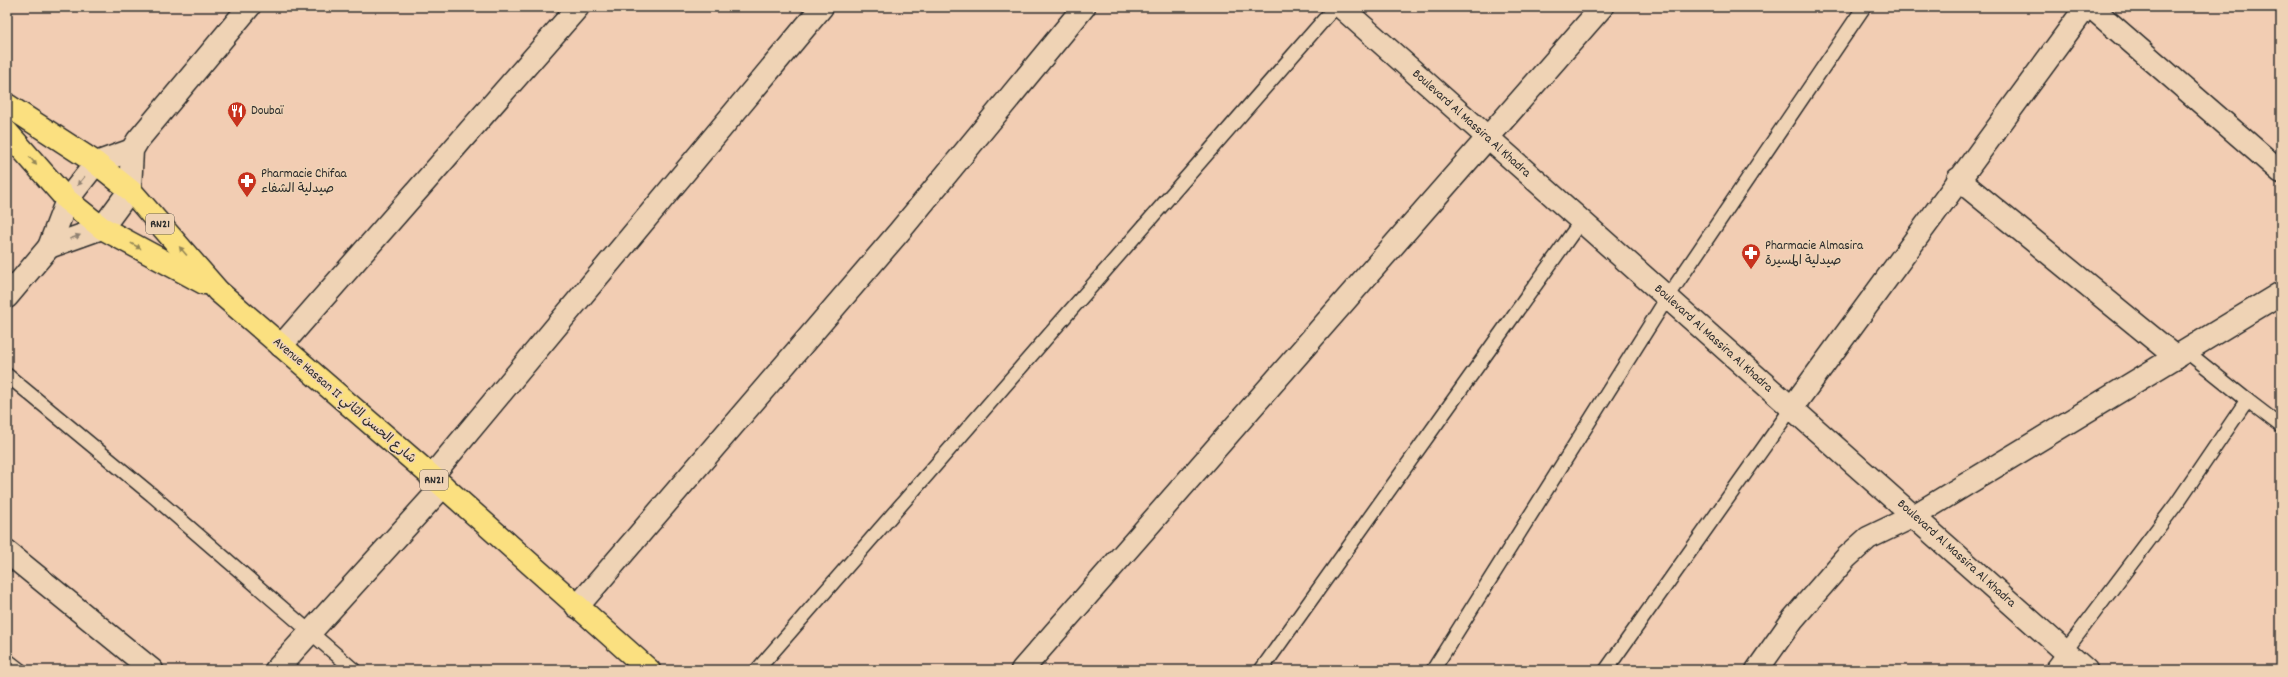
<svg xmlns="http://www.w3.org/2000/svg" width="2288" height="677" font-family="Dekko,'Playpen Sans Arabic',sans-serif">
<rect width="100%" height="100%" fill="#f2cdb3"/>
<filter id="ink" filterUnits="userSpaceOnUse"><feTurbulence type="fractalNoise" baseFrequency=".025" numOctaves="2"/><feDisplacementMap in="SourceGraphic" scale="8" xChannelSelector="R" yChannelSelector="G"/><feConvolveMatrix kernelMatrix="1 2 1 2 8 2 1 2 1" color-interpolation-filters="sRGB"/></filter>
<g filter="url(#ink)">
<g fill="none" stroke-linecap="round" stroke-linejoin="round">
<g stroke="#2b2b2b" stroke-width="16">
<g id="lane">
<polyline points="7,375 152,495 354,670"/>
<polyline points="2247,400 2281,426"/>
<polyline points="7,660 20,670"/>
<polyline points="757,670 1335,7"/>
<polyline points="1261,670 1581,221"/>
<polyline points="1433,670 1667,298 1864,7"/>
<polyline points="1606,670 1791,409"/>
<polyline points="2051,670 2177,503 2247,400 2186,351"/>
</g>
</g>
<g stroke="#2b2b2b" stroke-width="25">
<g id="street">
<polyline points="2091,7 2281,172"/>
<polyline points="1958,179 2176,357"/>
<polyline points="49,247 102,228"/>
<polyline points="7,297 49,247 67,200"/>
<polyline points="281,346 578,7"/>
<polyline points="1791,409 2086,7"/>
<polyline points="431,477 822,7"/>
<polyline points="7,552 152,670"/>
<polyline points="577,607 899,232 1084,7"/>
<polyline points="276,670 443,486"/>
<polyline points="1022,670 1602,7"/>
<polyline points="1757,670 1793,619 1846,558 1868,538 1914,516 2281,293"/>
</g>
</g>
<g stroke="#2b2b2b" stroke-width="25">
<g id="secondary">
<polyline points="1341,7 2086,670"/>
<polyline points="67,200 96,163 132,150"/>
<polyline points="102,228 130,190 132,150 138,140 249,7"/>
</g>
</g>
<g stroke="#2b2b2b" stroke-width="25">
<g id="primary">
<polyline points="7,105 96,163 130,190 218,291 443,486 649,670"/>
<polyline points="7,132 67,200 102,228 204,283"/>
</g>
</g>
<use href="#lane" stroke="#efd3b5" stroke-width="13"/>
<use href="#street" stroke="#efd3b5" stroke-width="22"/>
<use href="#secondary" stroke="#efd3b5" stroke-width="22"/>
<use href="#primary" stroke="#fbe080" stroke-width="22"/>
</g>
<defs><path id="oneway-solid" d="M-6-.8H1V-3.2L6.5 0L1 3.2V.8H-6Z"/></defs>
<g fill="#938656">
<use href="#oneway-solid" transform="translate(33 161) rotate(49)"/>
<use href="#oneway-solid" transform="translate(136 246) rotate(29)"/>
<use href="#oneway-solid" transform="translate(183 251) rotate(-131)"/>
</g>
<g fill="#8d7f70">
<use href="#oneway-solid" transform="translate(81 181) rotate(129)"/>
<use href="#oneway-solid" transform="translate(75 237) rotate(-20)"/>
</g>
</g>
<defs>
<g id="restaurant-pin" transform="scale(1)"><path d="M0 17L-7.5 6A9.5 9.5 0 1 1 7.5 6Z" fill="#c8321e" stroke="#efd3b5"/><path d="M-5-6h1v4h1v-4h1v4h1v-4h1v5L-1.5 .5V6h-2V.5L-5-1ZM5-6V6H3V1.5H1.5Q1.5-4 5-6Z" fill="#fff"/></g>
<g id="pharmacy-pin" transform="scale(1)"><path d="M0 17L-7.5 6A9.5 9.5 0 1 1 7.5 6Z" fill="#c8321e" stroke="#efd3b5"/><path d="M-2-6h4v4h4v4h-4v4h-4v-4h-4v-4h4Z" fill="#fff"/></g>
</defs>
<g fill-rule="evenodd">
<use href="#restaurant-pin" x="237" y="111"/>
<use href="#pharmacy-pin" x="247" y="181"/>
<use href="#pharmacy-pin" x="1751" y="253"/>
</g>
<g text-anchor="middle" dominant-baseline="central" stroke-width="3" stroke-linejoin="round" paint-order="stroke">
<g fill="#efd3b5" stroke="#665d54" stroke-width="1">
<rect x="146" y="214" width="28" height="20" rx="3"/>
<rect x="420" y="470" width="28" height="20" rx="3"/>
</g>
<g font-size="12" font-weight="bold" fill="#2b2b2b">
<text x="160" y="224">RN21</text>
<text x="434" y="480">RN21</text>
</g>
<g font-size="13" fill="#2b2b2b" stroke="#efd3b5" text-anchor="start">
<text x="251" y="111">Doubaï</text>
<text x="261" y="174">Pharmacie Chifaa<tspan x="261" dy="15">صيدلية الشفاء</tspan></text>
<text x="1765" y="246">Pharmacie Almasira<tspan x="1765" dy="15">صيدلية المسيرة</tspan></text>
</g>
<g font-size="13" fill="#2b2b2b" stroke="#efd3b5">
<text transform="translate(1471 124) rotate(42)">Boulevard Al Massira Al Khadra</text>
<text transform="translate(1713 339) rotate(42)">Boulevard Al Massira Al Khadra</text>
<text transform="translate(344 401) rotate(41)">Avenue Hassan II شارع الحسن الثاني</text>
<text transform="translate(1956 554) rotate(42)">Boulevard Al Massira Al Khadra</text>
</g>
</g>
<rect width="2288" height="677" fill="none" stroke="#efd3b5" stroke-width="24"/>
<rect x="12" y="12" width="2264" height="653" fill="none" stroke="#2b2b2b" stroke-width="1.5" filter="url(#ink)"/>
</svg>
